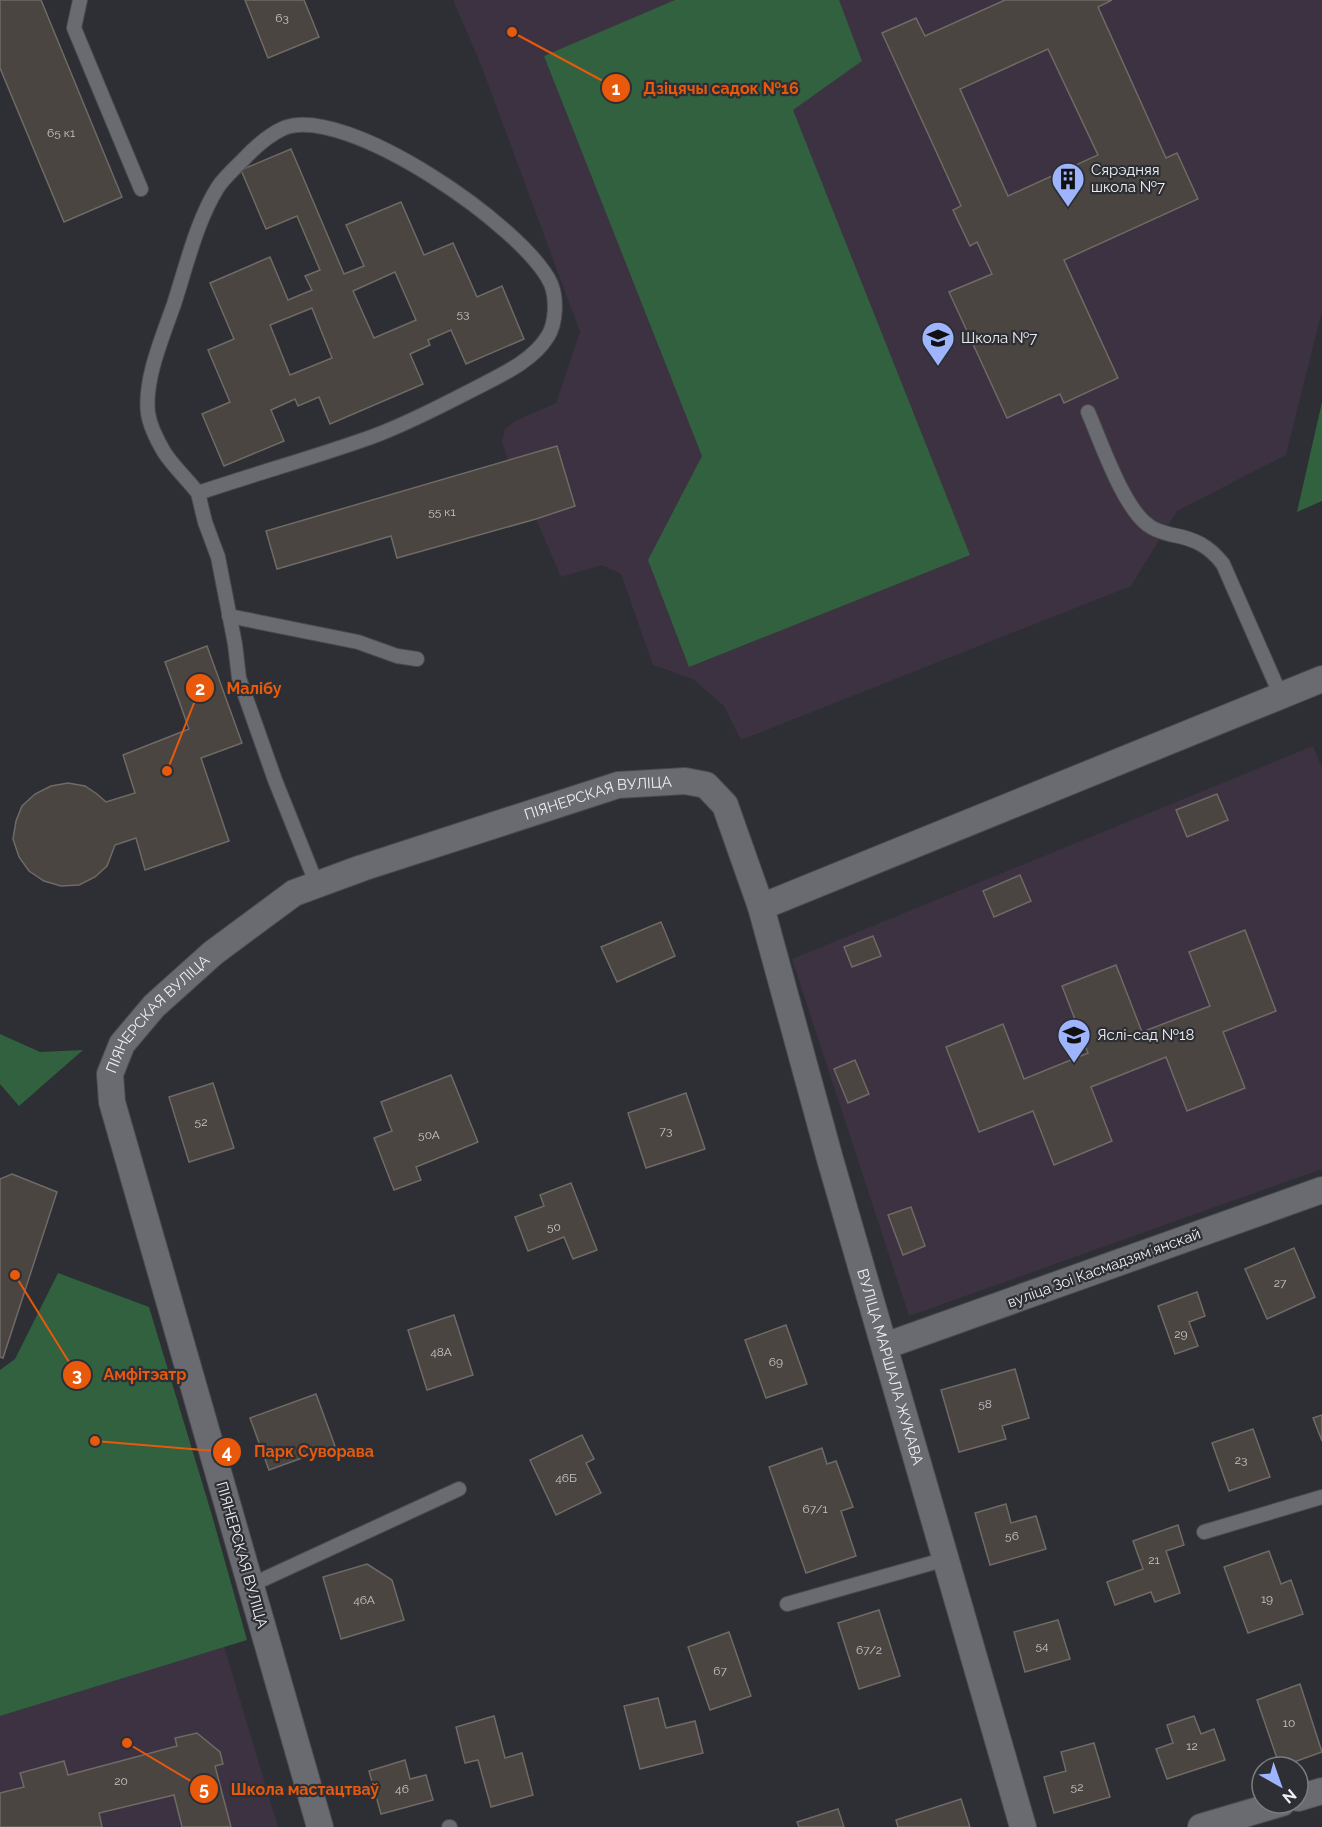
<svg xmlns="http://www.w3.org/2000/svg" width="1322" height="1827" font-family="Raleway,sans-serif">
<rect width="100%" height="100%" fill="#2d2f34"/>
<g fill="#3c3241">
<polygon points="453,0 1322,0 1322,311 1286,455 1177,511 1131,586 741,740 724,706 693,679 653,665 621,574 602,565 561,577 536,519 575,506 557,446 508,460 502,442 505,429 515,421 556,403 580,332 481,65"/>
<polygon points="1313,746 1322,768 1322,1169 909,1316 792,959"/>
<polygon points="224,1646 278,1827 0,1827 0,1716"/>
</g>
<g fill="#31613f">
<polygon points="675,0 839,0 862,61 793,110 970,555 689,667 648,560 702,456 544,56"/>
<polygon points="1322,402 1322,501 1297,512"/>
<polygon points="0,1034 40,1052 83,1050 19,1106 0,1084"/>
<polygon points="58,1273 149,1307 211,1512 247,1640 0,1716 0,1370 15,1359"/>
</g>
<g fill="#4a4541" stroke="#6f6a65" stroke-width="1.5" fill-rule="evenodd">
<polygon points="0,0 41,0 122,197 64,222 0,68"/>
<polygon points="245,0 304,0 319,37 268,58"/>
<path d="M1005 0H1112L1098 7 1166 158 1177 153 1198 199 1064 260 1118 378 1064 403 1060 394 1007 418 949 292 992 274 977 242 970 246 953 210 961 206 882 33 916 18 925 36ZM1048 49 1098 155 1008 196 960 89Z"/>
<path d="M291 149 344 274 364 266 346 225 401 202 424 255 453 243 477 297 502 286 524 339 466 364 451 330 428 340 430 345 410 354 423 384 330 424 319 397 298 406 295 399 271 410 284 441 224 466 202 414 230 402 208 350 234 339 210 283 270 257 288 300 312 290 305 276 320 270 297 216 266 229 241 170ZM395 272 416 320 374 338 353 291ZM312 308 332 358 290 375 270 325Z"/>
<polygon points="557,446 575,506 536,519 397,558 391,536 277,569 266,531"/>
<polygon points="207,646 242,743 201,758 229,841 145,870 136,838 115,845 107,866 95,877 79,885 61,886 44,881 29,871 19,857 13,839 16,821 22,806 35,794 51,786 68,783 85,786 97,794 106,802 135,793 123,755 189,729 165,662"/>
<polygon points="1217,794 1228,820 1187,837 1176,810"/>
<polygon points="1020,875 1031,901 994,917 983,891"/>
<polygon points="661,922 675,956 617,982 601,947"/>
<polygon points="1245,930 1276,1011 1223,1032 1245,1088 1187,1111 1166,1057 1091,1087 1112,1141 1054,1165 1033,1111 979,1132 946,1047 1003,1024 1024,1079 1088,1053 1062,986 1116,965 1142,1032 1210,1006 1189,952"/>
<polygon points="873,936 881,956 852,967 844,947"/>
<polygon points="855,1060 869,1094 848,1103 834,1069"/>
<polygon points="451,1075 478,1142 416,1167 421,1180 394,1190 374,1138 392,1131 381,1102"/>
<polygon points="213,1083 234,1148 189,1162 169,1097"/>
<polygon points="686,1093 705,1149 646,1168 628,1113"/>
<polygon points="12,1174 57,1192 3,1358 0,1357 0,1179"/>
<polygon points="571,1183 597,1250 573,1259 564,1237 528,1251 515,1217 544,1206 540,1195"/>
<polygon points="911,1207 925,1246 903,1255 888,1215"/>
<polygon points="1294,1248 1315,1297 1267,1319 1245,1269"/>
<polygon points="1197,1292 1205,1316 1189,1322 1198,1346 1175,1354 1158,1306"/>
<polygon points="454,1315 473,1375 427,1390 408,1330"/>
<polygon points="786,1325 807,1384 766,1398 745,1340"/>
<polygon points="1015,1369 1029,1418 1002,1426 1006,1439 959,1452 941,1390"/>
<polygon points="316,1394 335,1446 269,1470 250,1418"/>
<polygon points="1322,1415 1322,1441 1313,1418"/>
<polygon points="1253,1429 1270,1477 1229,1491 1212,1443"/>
<polygon points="582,1435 594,1459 586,1463 601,1493 556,1515 530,1460"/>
<polygon points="822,1448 827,1464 836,1461 853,1507 841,1511 856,1556 806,1573 769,1467"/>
<polygon points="1006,1504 1011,1523 1036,1516 1046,1549 990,1565 975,1513"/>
<polygon points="1178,1525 1184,1545 1166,1551 1180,1593 1155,1602 1151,1592 1115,1605 1107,1582 1143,1569 1133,1541"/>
<polygon points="1269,1551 1281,1584 1291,1580 1303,1614 1248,1633 1224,1567"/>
<polygon points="367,1564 392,1580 404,1620 341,1639 323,1577"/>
<polygon points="879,1610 900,1676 859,1689 838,1623"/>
<polygon points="1058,1620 1070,1659 1025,1672 1014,1632"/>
<polygon points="729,1632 751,1696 710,1710 688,1647"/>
<polygon points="1300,1684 1322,1752 1280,1767 1257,1700"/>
<polygon points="658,1698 666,1728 695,1721 703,1753 640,1769 624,1706"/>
<polygon points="494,1716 505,1758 522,1753 533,1795 491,1807 478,1760 465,1763 456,1727"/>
<polygon points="1194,1716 1201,1734 1214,1729 1225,1760 1167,1779 1156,1749 1173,1743 1167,1725"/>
<polygon points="197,1733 220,1752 223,1764 215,1766 231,1827 182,1827 174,1795 99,1813 102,1827 0,1827 0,1793 24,1787 20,1773 64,1761 68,1775 177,1746 175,1738"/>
<polygon points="1094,1743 1110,1797 1054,1813 1044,1777 1066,1771 1061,1752"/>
<polygon points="405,1760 410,1779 426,1775 433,1800 381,1814 369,1771"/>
<polygon points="961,1799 970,1827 898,1827 896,1820"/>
<polygon points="838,1809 844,1827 799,1827 797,1822"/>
</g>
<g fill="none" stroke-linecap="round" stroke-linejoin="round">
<g stroke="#4a4b4f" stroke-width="16">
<g id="lane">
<polyline points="80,0 74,28 141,189"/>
<path d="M1088 412C1101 442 1123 507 1148 525 1155 531 1165 533 1173 535 1195 539 1209 546 1223 564L1281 696"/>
<path d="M198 493C187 479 173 466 164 452 157 440 150 427 148 413 144 379 163 336 174 304 186 267 197 220 218 187 224 178 234 169 242 161 254 148 268 135 284 128 345 103 526 228 551 284 557 299 556 323 548 336 533 361 501 375 476 388 443 405 409 423 374 436 316 457 257 473 198 493L205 522 218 557 235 644 239 678 275 780 317 885"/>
<polyline points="229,616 358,642 397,656 417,659"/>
<polyline points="1204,1532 1322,1497"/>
<polyline points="251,1585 459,1489"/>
<polyline points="787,1604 946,1559"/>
<polyline points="449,1827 450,1827"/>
</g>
</g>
<g stroke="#4a4b4f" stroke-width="28">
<g id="street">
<polyline points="761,907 1322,679"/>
<polyline points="885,1346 1322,1190"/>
<polyline points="1298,1798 1322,1791"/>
<path id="s1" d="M320 1827 112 1102 110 1074 122 1044 154 1006 213 953 294 893 362 868 618 785 685 781 706 785 725 805 761 907 830 1159 1023 1827"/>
<polyline points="1201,1827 1282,1803"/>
</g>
</g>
<use href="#lane" stroke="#696b71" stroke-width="14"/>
<use href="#street" stroke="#696b71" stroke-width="26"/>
</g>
<defs>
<g id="building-pin" transform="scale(1.725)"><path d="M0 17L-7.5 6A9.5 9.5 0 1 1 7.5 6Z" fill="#9eb4fd" stroke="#2d2f34"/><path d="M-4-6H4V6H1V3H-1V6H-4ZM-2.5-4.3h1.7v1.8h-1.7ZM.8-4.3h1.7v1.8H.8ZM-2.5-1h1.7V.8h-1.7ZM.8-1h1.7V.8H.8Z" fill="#111"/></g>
<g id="school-pin" transform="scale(1.725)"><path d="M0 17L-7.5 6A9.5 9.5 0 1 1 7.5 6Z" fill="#9eb4fd" stroke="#2d2f34"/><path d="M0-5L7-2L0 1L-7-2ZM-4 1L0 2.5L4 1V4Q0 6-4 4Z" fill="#111"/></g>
</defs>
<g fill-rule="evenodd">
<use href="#building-pin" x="1068" y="179"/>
<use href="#school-pin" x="938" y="338"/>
<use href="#school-pin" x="1074" y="1035"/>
</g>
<g text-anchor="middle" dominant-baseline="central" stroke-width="4.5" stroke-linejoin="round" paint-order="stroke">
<g font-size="12" fill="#c5c4c6">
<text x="282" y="18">63</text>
<text x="61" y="133">65 к1</text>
<text x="463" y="314">53</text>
<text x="442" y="512">55 к1</text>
<text x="201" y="1122">52</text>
<text x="666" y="1131">73</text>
<text x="429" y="1135">50А</text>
<text x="554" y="1227">50</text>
<text x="1280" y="1283">27</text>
<text x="1181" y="1334">29</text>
<text x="441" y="1352">48А</text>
<text x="776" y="1362">69</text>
<text x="985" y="1404">58</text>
<text x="1241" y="1460">23</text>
<text x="566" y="1478">46Б</text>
<text x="815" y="1509">67/1</text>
<text x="1012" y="1536">56</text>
<text x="1154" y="1560">21</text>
<text x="1267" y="1599">19</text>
<text x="364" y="1600">46А</text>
<text x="1042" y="1646">54</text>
<text x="869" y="1650">67/2</text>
<text x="720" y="1671">67</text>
<text x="1289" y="1723">10</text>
<text x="1192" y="1746">12</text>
<text x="121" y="1781">20</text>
<text x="1077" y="1787">52</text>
<text x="402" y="1789">46</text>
</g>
<g font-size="15" fill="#eeeff2" stroke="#2d2f34" text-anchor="start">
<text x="1091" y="170">Сярэдняя<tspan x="1091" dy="17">школа №7</tspan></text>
<text x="961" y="338">Школа №7</text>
<text x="1097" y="1035">Яслі-сад №18</text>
</g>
<g font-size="15" fill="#eeeff2" stroke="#2d2f34">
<text stroke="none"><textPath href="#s1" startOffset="1364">ПІЯНЕРСКАЯ ВУЛІЦА</textPath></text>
<text stroke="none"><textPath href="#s1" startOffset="860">ПІЯНЕРСКАЯ ВУЛІЦА</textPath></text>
<text transform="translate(1104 1268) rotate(-20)">вуліца Зоі Касмадзямʼянскай</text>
<text stroke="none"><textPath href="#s1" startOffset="2088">ВУЛІЦА МАРШАЛА ЖУКАВА</textPath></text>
<text transform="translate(242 1555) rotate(74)">ПІЯНЕРСКАЯ ВУЛІЦА</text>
</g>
</g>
<path fill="none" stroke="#e8590c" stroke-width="2" d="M512 32L616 88M167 771L200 688M15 1275L77 1375M95 1441L227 1452M127 1743L204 1789"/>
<g fill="#e8590c" stroke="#2d2f34" stroke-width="2">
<circle cx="512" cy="32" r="6"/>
<circle cx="167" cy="771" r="6"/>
<circle cx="15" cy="1275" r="6"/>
<circle cx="95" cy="1441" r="6"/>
<circle cx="127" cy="1743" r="6"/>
<circle cx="616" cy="88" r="15"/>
<circle cx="200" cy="688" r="15"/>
<circle cx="77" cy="1375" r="15"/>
<circle cx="227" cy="1452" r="15"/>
<circle cx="204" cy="1789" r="15"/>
</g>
<g font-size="18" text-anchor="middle" font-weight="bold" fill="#fff">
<text x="616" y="95">1</text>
<text x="200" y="695">2</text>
<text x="77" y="1381">3</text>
<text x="227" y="1458">4</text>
<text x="204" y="1795">5</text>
</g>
<g font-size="16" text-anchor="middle" font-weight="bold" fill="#e8590c" stroke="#2d2f34" stroke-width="4.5" stroke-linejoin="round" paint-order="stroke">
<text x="721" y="94">Дзіцячы садок №16</text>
<text x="254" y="694">Малібу</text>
<text x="145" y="1380">Амфітэатр</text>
<text x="314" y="1457">Парк Суворава</text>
<text x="305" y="1795">Школа мастацтваў</text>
</g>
<g transform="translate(1280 1785) rotate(140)"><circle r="28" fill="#2d2f34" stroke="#7a7c80" stroke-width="1.5"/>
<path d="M0-4.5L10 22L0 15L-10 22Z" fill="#9eb4fd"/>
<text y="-9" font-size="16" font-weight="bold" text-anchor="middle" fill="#eeeff2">N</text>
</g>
</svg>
